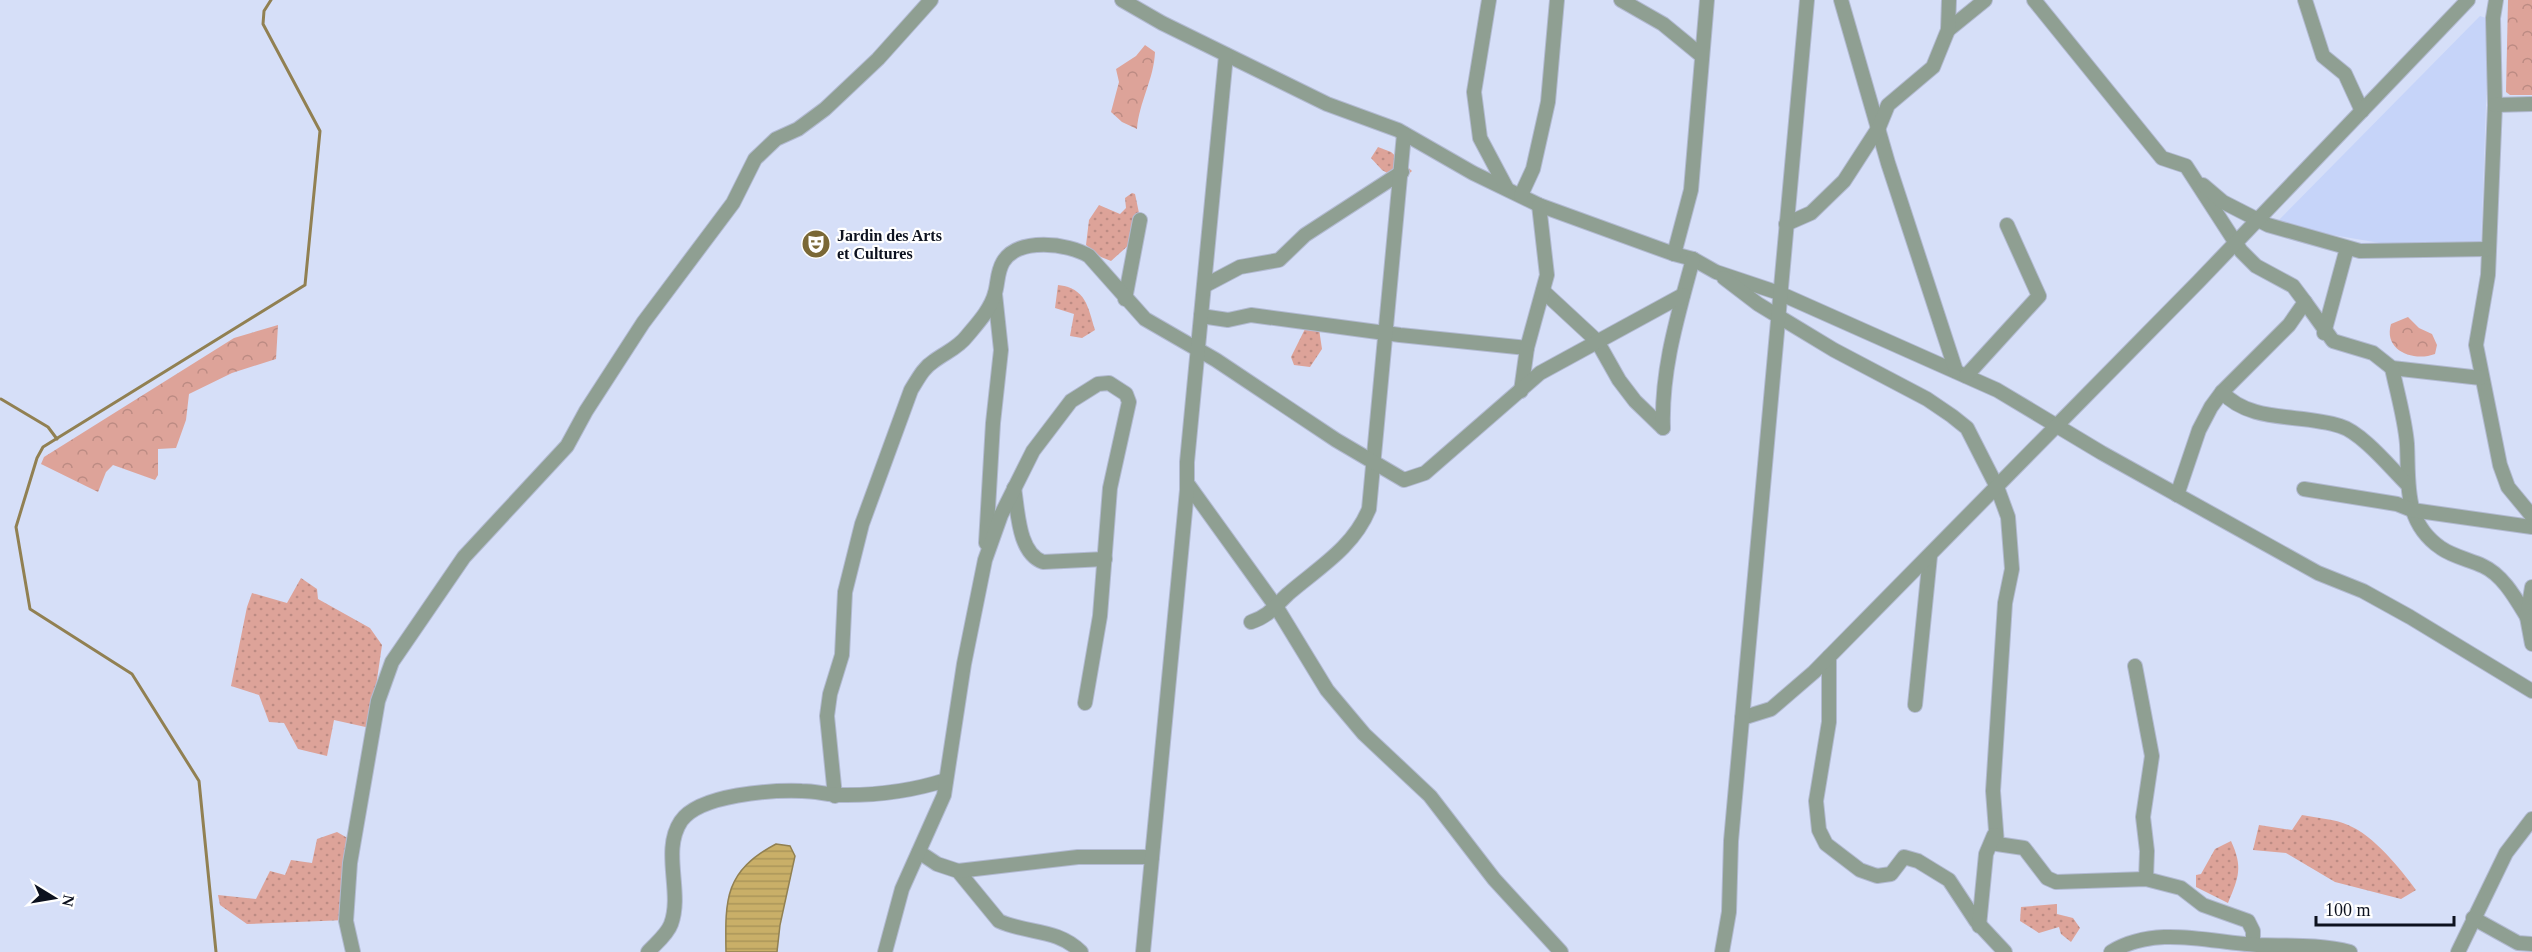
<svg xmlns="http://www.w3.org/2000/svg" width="2532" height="952" font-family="'Times New Roman',serif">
<defs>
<pattern id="grass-dots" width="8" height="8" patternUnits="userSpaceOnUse" patternTransform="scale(1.5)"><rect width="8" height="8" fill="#dda399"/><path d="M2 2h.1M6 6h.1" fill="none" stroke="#bc8b83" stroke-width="1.8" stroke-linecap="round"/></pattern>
<pattern id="forest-crowns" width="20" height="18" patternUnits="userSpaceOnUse" patternTransform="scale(1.5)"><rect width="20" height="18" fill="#dda399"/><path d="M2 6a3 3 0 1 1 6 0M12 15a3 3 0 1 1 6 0" fill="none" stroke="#bc8b83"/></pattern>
<pattern id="water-rules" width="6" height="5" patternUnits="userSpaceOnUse" patternTransform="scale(1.5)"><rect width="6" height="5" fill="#c9af68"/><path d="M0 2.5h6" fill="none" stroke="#ab965a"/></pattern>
</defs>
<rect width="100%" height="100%" fill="#d6dff8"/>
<polygon fill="#c6d4f9" points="2480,16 2489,19 2481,245 2380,243 2274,225"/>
<g fill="url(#grass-dots)">
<polygon points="1378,147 1391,152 1412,171 1401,181 1382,170 1371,158"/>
<polygon points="1132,193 1135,194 1139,213 1130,244 1111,261 1101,257 1086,245 1089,220 1099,205 1120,214 1126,208 1125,198"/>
<path d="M1058 285C1086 288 1088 307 1095 330L1082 338 1070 336 1074 314 1055 308Z"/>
<polygon points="1307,325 1319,329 1322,349 1310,367 1294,365 1291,357"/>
<polygon points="301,578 317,589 318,599 370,628 382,645 370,728 334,720 327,756 298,749 284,723 269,722 259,695 231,686 247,607 252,593 287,603"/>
<path d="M2302 815C2317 818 2335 819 2348 825 2373 835 2400 868 2416 890L2401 899 2335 882 2286 853 2253 850 2259 825 2292 830Z"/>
<polygon points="337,832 351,840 346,920 247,924 220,905 218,895 256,899 270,871 285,875 291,860 312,863 317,839"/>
<path d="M2231 841C2243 867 2239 877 2228 903L2196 887V875L2201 874 2215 849Z"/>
<polygon points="2057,904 2057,914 2073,918 2080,928 2071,942 2061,934 2059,927 2039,933 2020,921 2021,907"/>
</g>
<g fill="url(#forest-crowns)">
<polygon points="2508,0 2532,0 2532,95 2510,95 2506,92"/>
<path d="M1145 45 1155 52C1154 79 1139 102 1137 129L1122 122 1111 112 1119 82 1116 69 1136 56Z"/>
<path d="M2408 317 2419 328 2432 334 2437 345 2435 354C2414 362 2383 351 2391 324Z"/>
<polygon points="278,325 276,359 232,373 189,394 186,420 176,448 158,449 158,475 155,480 113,465 106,472 98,492 41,464 44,457 234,338"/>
</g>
<path fill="url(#water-rules)" stroke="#918052" stroke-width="1.5" d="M776 844 790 846 795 856 780 925 777 952H726C725 898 725 871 776 844Z"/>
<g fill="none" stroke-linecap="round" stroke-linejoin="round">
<g stroke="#918052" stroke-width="3">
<polyline points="1,399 48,427 57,439"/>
<polyline points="216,952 199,781 132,674 30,609 16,527 37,458 43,447 305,285 320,131 263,24 264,11 271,0"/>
</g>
<g stroke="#b2bad1" stroke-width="16">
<g id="minor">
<polyline points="1122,0 1162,23 1327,104 1398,130 1473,173 1539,205 1674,254 1693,259 1716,272 1779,293 1997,390 2102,453 2318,573 2363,591 2410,617 2532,691"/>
<polyline points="1489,0 1474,92 1480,138 1506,187"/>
<polyline points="1621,0 1663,24 1702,56"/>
<polyline points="1841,0 1888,163 1956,371"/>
<polyline points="2034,0 2162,158 2186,166 2241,251 2256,266 2293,286 2305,302 2289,325 2222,392 2211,407 2199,430 2177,495"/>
<polyline points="2305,0 2323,56 2345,74 2362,111"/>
<polyline points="2496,0 2493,18 2495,105 2488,275 2476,345 2500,465 2508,487 2532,516"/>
<polyline points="1948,30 1985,0"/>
<polyline points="2495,105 2532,104"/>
<polyline points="2203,185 2223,202 2268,225 2360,251 2488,249"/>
<polyline points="1521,195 1533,169 1548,102 1557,0"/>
<polyline points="1786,224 1811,213 1844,181 1879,127 1888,105 1933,67 1948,30 1949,0"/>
<polyline points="1674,254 1691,190 1707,0"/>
<polyline points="1724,278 1758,304 1834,350 1927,399 1952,416 1967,428 1997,487 2008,517 2012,569 2005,603 1993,791 1997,844 2024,848 2047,878 2056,882 2146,879 2181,888 2203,905 2248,921 2253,931 2253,944"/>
<polyline points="1204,286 1240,267 1279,260 1305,235 1402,172"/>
<polyline points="1543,291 1597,341 1619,380 1635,401 1663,428"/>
<polyline points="1125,299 1140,220"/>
<polyline points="2305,302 2333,341 2373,353 2392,368 2481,378"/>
<polyline points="1201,316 1228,320 1251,315 1400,335 1527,348"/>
<polyline points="2324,333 2347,248"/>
<path d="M2392 368C2397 392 2405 419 2407 444 2409 483 2403 522 2441 548 2452 556 2470 560 2483 566 2503 575 2516 599 2527 617"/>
<polyline points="1966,376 2039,296 2007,225"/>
<polyline points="1521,391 1527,348 1547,275 1539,205"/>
<path d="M2222 392C2251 424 2301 413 2340 426 2361 432 2390 467 2406 483"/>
<path d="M1663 428C1661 369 1678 315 1693 259"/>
<polyline points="1187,483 1277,608 1327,690 1364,734 1430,796 1494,879 1561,952"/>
<path d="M1014 488C1018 511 1018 553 1043 562L1105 559"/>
<polyline points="2304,489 2397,504 2412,510 2532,527"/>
<polyline points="986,543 993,423 1001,350 995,294"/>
<polyline points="2532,587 2527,617 2532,644"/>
<path d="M1251 622C1269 616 1275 606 1288 594 1318 568 1353 548 1369 509L1404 134"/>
<polyline points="1829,657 1829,722 1816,801 1819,830 1826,844 1860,870 1877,876 1891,874 1904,857 1918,861 1949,880 1976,921 2005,952"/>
<polyline points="2135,666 2152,756 2143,817 2147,851 2146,879"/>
<polyline points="1915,705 1930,556"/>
<polyline points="1742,718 1771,709 1814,672 2199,281 2468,0"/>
<path d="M835 796 827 716 830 694 842 655 845 592 862 524 911 390C918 379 923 368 934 361 946 352 958 348 967 336 977 324 991 309 995 293 998 283 997 272 1003 262 1018 237 1068 243 1089 256L1145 319 1216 360 1336 440 1404 480 1425 473 1540 373 1683 295"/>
<path d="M919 852 937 864 958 871 999 921C1027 934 1057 928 1081 952"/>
<polyline points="958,871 1078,857 1152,857"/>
<polyline points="2473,918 2518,943 2532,944"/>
<polyline points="1979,926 1986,854 1994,835"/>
<polyline points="353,952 346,921 350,863 378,701 392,662 464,557 567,446 586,411 643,323 733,203 755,159 776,139 798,129 825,109 878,59 931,0"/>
<path d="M648 952C655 944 667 935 671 924 683 892 661 851 681 821 700 794 772 790 802 791 817 791 832 796 847 795 880 795 915 790 946 780"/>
<polyline points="885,952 902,889 944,795 964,664 985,560 1001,515 1033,451 1071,401 1098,384 1109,383 1126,394 1129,402 1110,488 1100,616 1085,703"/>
<polyline points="1143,952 1187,490 1187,462 1226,55"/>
<polyline points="1722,952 1729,912 1731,841 1807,0"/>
<path d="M2111 952C2156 925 2207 942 2257 945 2286 946 2321 944 2350 952"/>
<polyline points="2458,952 2506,853 2532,819"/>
</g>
</g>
<use href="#minor" stroke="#8f9f92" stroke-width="14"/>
</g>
<defs>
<g id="theatre-disc" transform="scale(1.5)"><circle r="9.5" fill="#7a6836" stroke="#fff"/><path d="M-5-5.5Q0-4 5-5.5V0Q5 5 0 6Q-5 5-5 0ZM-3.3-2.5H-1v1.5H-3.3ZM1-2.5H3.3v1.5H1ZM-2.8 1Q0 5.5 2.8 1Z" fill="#fff"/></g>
</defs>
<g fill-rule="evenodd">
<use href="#theatre-disc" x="816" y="244"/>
</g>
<g text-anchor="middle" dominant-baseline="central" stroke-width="4.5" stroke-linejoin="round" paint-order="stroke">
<g font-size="16" font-weight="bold" fill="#0d121f" stroke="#fff" text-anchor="start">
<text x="837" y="235">Jardin des Arts<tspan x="837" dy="18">et Cultures</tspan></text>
</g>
</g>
<g transform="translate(54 898) rotate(101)" stroke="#ffffff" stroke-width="4.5" paint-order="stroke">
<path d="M0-4.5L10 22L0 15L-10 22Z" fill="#0d121f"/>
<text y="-9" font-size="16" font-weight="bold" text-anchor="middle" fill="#0d121f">N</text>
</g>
<path d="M2316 916v9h138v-9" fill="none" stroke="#0d121f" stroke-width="3"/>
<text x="2325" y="916" font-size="18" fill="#0d121f" stroke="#ffffff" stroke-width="4.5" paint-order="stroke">100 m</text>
</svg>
